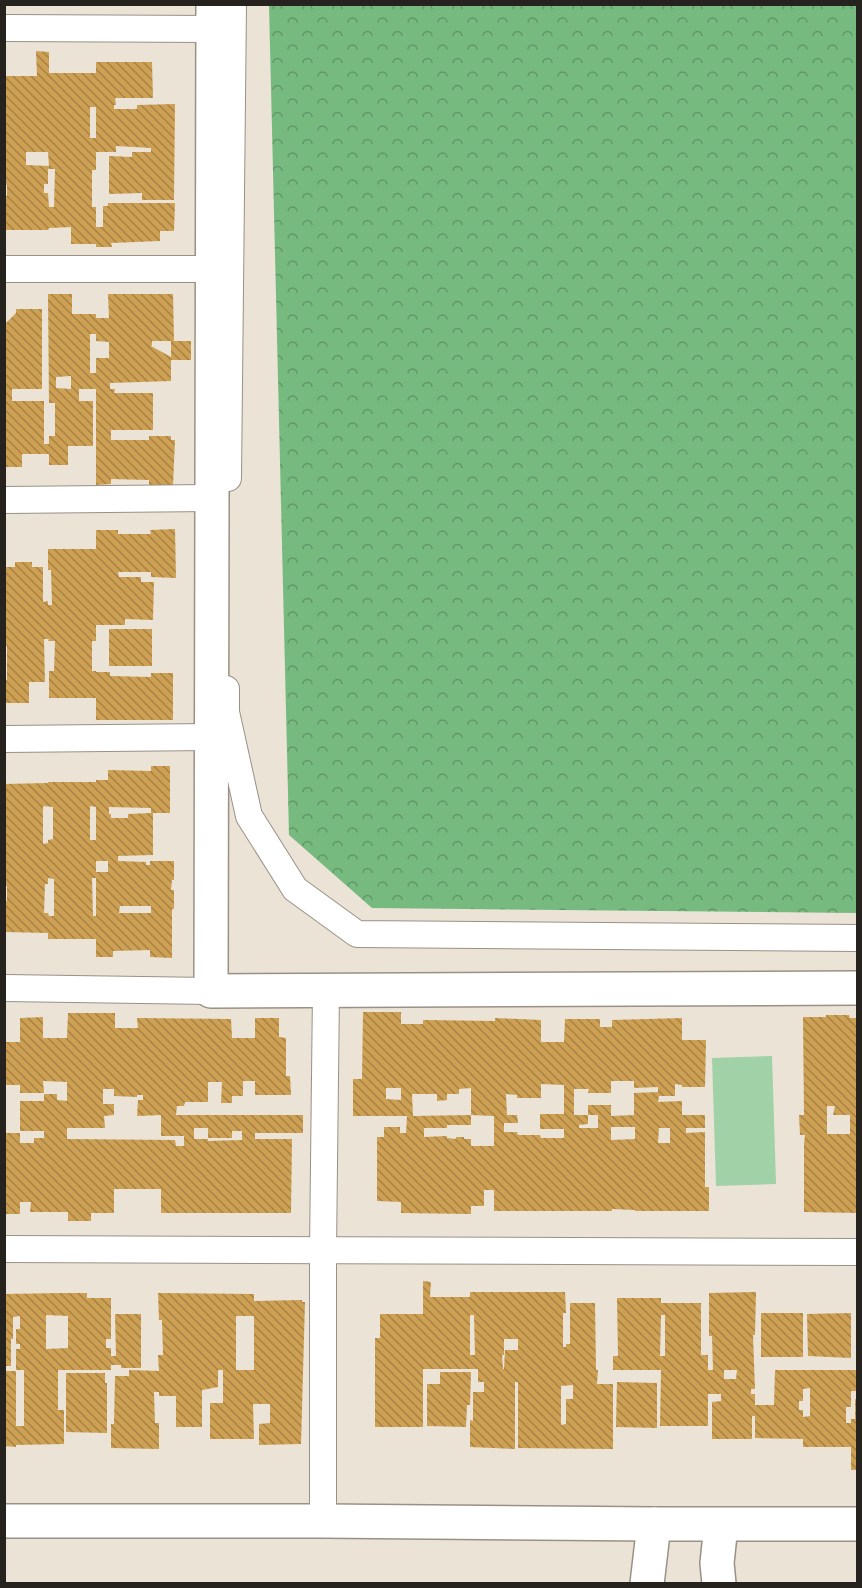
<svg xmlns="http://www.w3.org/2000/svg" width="862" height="1588" font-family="'IBM Plex Sans',sans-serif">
<defs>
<pattern id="forest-crowns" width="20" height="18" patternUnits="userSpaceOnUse" patternTransform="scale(1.5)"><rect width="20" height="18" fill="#76ba80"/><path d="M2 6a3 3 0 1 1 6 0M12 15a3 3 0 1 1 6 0" fill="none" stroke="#619768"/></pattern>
<pattern id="building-back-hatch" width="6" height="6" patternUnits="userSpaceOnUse" patternTransform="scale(1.5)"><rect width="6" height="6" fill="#cda053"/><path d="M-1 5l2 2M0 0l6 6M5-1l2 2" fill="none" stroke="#a68244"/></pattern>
</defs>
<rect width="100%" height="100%" fill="#ebe3d6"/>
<polygon fill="#a1d1a7" points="772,1056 776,1184 716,1186 712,1058"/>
<polygon fill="url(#forest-crowns)" points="269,5 857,5 857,913 372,908 289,835"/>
<g fill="url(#building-back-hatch)" fill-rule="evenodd">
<path d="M36 51 49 52V73H96V62H152L153 98H115L116 105H114V109H137V105L175 104 174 200H142V193L109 194V156L132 157V152H151V148L116 146V152H96V170H92V207H96V227H103V206H108V203H175L174 231H160V241L111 243 112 247H96V244H71V227L49 228 48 230H4V196H7V185H4V76H37ZM90 107H96V138H90ZM26 152H48L49 166 26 165ZM48 169H55L54 207H49L48 193H44V184H48Z"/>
<path d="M48 294H72V314H96V318H109L108 294H173L174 341H191V360H171V381L110 383V389H115L114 393H153V430H111V440H149V436H171V440H175L173 485H149V480L111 479V484L96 485V389H79V401H93V446H68V465H49V454H22V467H5V324L16 313V309H42V389H12V401H44V444H49V436H55V403H49ZM90 334H96V341L109 342V358H96V373H90ZM152 341H171V357L151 346 152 345ZM71 376V389L56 388V377Z"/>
<polygon points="175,529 176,578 151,577 151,572 118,572 119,577 141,577 141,582 154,582 153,620 125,619 125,625 96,625 96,641 92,641 92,671 96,671 96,672 110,672 110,676 151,677 151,673 173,673 173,720 96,720 96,698 49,698 49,671 54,671 55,641 48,641 49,639 44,639 45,682 29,682 29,703 4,703 4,680 7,680 7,646 4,646 5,567 15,567 15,562 32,562 32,567 43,567 43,602 48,601 48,605 52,605 51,570 48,570 48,549 96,549 96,530 118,530 118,534 151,534 150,530"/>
<rect x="109" y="629" width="43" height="37"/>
<path d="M151 766H170V813H153V855L118 856V861L146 862V865H150V861H174V880H172L171 890H174V909H172V958L150 957V950L113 951V957H96V939H48V933L4 932V901H7V886H4V784L48 783V782H96V780H108V770L151 771ZM43 806 53 807V839L48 840V843L43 844ZM90 806 96 807V840H90ZM109 807 151 808V813L128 814V818H111V814H109ZM96 861H108V872H96ZM48 878 54 879V916H49L48 913H44L45 884H48ZM92 878H96V916H93ZM120 906H151V913H119Z"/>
<path d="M363 1012H401V1024H423V1020L495 1021V1018L541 1020V1042H564L565 1019H600V1027H612V1020L682 1018V1040H706L705 1087H682V1085L675 1084V1096H659L658 1102 682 1101V1115H705V1128H686V1133L705 1132V1187H709V1211H635V1210L612 1209V1211H494V1190H484V1206H471V1214L401 1213V1202L377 1201V1137H384V1127H400V1133H406L407 1116H353V1079H362ZM611 1081H634V1088L658 1087V1092L634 1093V1115L611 1116V1105H588V1115H574V1089H589L588 1093H611ZM541 1084 564 1085V1114H540V1129H564V1138H541L540 1135H518L517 1132H504V1123H518L517 1115H507L506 1094 517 1095V1098H541ZM386 1088H401V1100L386 1099ZM471 1088V1115L494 1116V1146H471V1139H464V1137H456V1139L447 1138V1136L424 1137V1128H447V1125H471V1115L413 1116 412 1094H437V1101L447 1100V1094H459V1089ZM588 1115H598V1128H579V1125L588 1124ZM611 1127H635V1139L611 1140ZM659 1128H670V1143H658Z"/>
<path d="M68 1013H115V1028H138L137 1018 231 1019 232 1038H255V1018H279V1037L286 1038V1076H290L291 1095H255V1081H243V1096H232V1103H221L222 1082H208V1102H185L184 1106H177L176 1115H303V1133H255V1139H292L291 1213H161V1189H114V1213H91V1221H68V1212H30L31 1202H20V1214H4V1133H20V1143H34V1138H44V1131H20V1101H44V1094H57V1100L67 1101V1082L43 1081 44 1093H20V1085H4V1042H20V1018L43 1017V1038H67ZM103 1089H114V1096L137 1097V1095H143V1100H138L137 1116 161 1115V1136H184V1146H176L175 1140 67 1139V1128H105L104 1116 114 1115V1104H103ZM194 1128H208V1138H232V1131H242V1140L208 1141V1139H194Z"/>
<path d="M826 1015H849L850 1018H858V1213L804 1212V1144L805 1135H800L799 1115H804L803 1017H826ZM827 1106H835L833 1115H850V1134H827Z"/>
<path d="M423 1281 431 1282 430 1297H470V1292H565L566 1313H563V1347H566V1344H570V1303H595L596 1370H598L597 1384H613V1449L518 1448V1382H515V1449L470 1447V1420L473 1421V1392H484V1382H478V1369H423V1427H375V1338H380V1314H423ZM470 1315H474L475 1355H470ZM504 1339H518V1350H505L504 1369H503L502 1355H504ZM573 1385V1399H566V1424L561 1425V1386Z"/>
<path d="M756 1292 755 1335H753L755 1389H751V1394H755V1405H774L775 1370H858V1391H851V1407H846V1423H851V1419H855V1399L858 1400V1470H851V1447H803V1439L755 1438V1416H752V1439H712V1402L721 1401V1394H708V1426H660L661 1370H613V1356H618L617 1298H661V1303H701V1355H708V1370H713L712 1336H709V1293ZM661 1315H665V1356H660ZM724 1370H737L736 1379H724ZM810 1388V1416L803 1417V1410H799V1401H803V1389Z"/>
<path d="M63 1293H87V1298H111V1339H106V1348H111V1356H116L115 1314H141V1368H121V1365H111V1370H58V1410H64V1444L16 1445V1447L4 1446V1371H16V1426H24V1370H16V1349H20V1344H16V1329H20V1316L13 1317V1339H11V1366H4V1294ZM46 1315 68 1316V1348L46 1349Z"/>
<path d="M158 1293 254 1294V1301L302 1300V1302H305L301 1444 259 1445V1424L270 1423V1404H253L254 1439H210V1403H223V1370H218V1387L202 1390V1427H176V1396H159V1392H154L155 1423H159V1449L111 1448V1424H114L115 1376H129V1370L159 1371 158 1355H163L162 1320H159ZM236 1316H254V1370H236Z"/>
<rect x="761" y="1313" width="42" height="44"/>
<polygon points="851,1313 851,1358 808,1356 807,1314"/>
<polygon points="440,1372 471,1372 470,1405 467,1405 466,1427 427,1426 427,1384 440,1384"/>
<polygon points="66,1373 105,1373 105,1383 107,1383 107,1433 66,1432"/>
<polygon points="617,1382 657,1383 657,1428 616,1427"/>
</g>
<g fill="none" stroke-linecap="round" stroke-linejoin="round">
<g stroke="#999186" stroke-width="28">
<g id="street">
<polyline points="4,28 213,29"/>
<polyline points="4,269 212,269"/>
<polyline points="228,478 233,4"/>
<polyline points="4,500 212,498"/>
<polyline points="226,689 226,712 249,816 295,889 357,934 858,938"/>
<polyline points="4,739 211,737"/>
<polyline points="4,988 211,991"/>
<polyline points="4,1249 858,1252"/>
<polyline points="323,1521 323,1251 326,991"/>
</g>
</g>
<g stroke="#999186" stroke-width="36">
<g id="secondary">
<polyline points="213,4 211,991 858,988"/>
<polyline points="4,1521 323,1521 654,1524 858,1524"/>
<polyline points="647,1584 654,1524"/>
<polyline points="719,1584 717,1563 721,1525"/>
</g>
</g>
<use href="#street" stroke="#fff" stroke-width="26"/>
<use href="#secondary" stroke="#fff" stroke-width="33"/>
</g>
<rect width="862" height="1588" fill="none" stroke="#26231e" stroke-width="12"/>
</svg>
